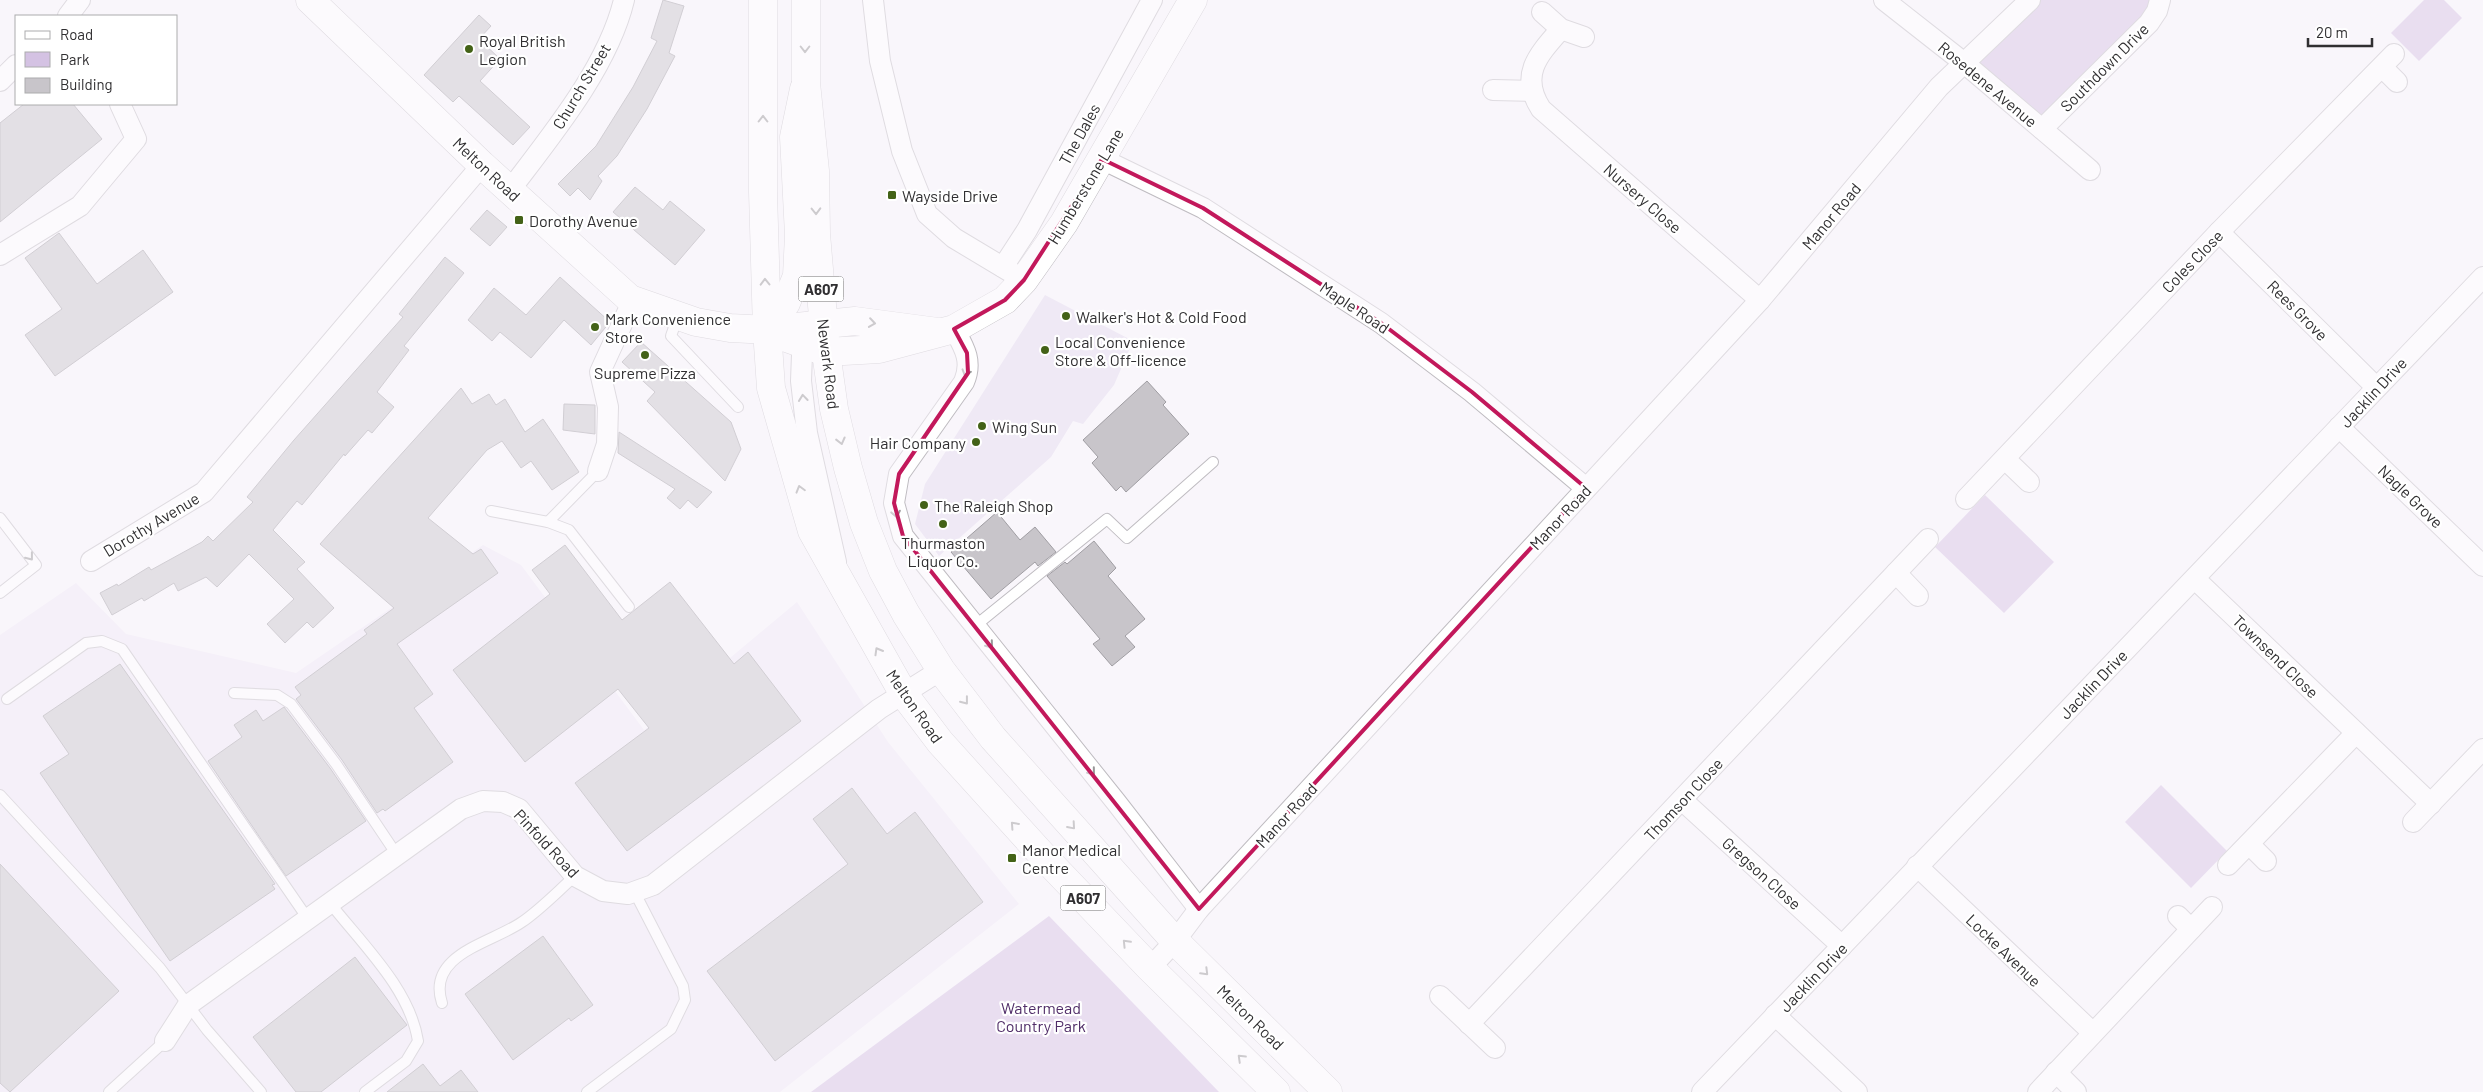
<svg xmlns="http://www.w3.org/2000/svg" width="2483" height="1092" font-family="Barlow,sans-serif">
<rect width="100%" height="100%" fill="#f9f6fb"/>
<g fill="#efe9f5">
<polygon points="1045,295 1133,341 1114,385 1083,424 1073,421 1051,457 939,556 915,524 925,484"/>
<polygon points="483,545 521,565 644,730 797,602 888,742 1019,904 780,1092 0,1092 0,635 76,583 126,634 296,673"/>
</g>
<g fill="#d4c2e3">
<polygon points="2030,0 2160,0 2042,129 1963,62"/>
<polygon points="2424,0 2444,0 2462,18 2419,61 2391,33"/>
<polygon points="1985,495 2054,562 2004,613 1935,547"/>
<polygon points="2161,785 2227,851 2191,888 2125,822"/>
<polygon points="1049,916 1219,1092 811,1092"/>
</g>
<g fill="#c8c5ca" stroke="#a09ea3">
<polygon points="663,0 684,6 669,53 675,56 647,109 617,156 598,176 602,181 590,200 578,188 570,196 558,184 596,146 633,87 657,41 651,38"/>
<polygon points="479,15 491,26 479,39 500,59 480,81 530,127 513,145 459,96 453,102 424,75"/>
<polygon points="24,104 73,104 102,139 0,222 0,123"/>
<polygon points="635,187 663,210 670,201 705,230 675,265 613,212"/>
<polygon points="487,210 507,227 490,246 470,229"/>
<polygon points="59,233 97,284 143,250 173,292 55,376 25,335 62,309 25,258"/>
<polygon points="445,257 464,273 404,346 409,350 377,392 394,407 372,433 368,430 345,456 344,454 302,505 297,501 273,530 305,562 297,569 334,608 313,628 307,622 285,643 267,624 294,599 249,554 217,587 206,577 178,591 174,583 144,601 142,598 112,615 100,593 117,584 118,586 149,567 151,570 202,542 208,536 213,541 253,502 247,497 294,440 403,317 399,314"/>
<polygon points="560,277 610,322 591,345 564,320 531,358 500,332 492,341 468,320 494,288 526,315"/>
<polygon points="641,342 731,422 741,449 725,481 647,401 655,392 622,362"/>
<polygon points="1147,381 1166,402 1163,405 1189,434 1126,492 1121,486 1116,491 1092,463 1098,457 1083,440"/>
<polygon points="461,388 472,404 489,394 496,405 505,399 525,432 543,419 579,472 552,490 531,461 521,468 502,441 487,450 428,518 473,554 481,549 498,573 397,644 433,694 414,708 453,762 385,811 383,809 377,813 342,760 296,699 301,695 295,687 367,634 364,630 394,608 320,544"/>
<polygon points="564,404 595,405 595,434 563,430"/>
<polygon points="619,432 712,492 697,508 688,500 680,509 667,498 675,489 618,453"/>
<polygon points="997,512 1020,540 1035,527 1056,552 1038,566 1035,562 991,599 951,552"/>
<polygon points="1094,541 1116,568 1108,576 1145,619 1125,636 1135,647 1112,666 1093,644 1100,639 1047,576 1065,562 1067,564"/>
<polygon points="565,545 622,620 670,582 734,664 748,652 801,721 627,851 575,783 649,728 618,689 525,762 453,670 550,594 532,570"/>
<polygon points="120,664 275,884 272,885 275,889 170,961 40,773 69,754 43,716"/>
<polygon points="284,707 330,768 366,821 286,876 208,761 242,737 234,725 256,710 263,721"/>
<polygon points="852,788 887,834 915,812 983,902 775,1061 707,971 848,864 813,819"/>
<polygon points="0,864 119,991 10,1092 0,1083"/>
<polygon points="543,936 593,1005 571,1021 569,1018 513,1060 465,994"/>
<polygon points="355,957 407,1025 321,1092 296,1092 253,1037"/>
<polygon points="423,1064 440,1086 461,1070 478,1092 387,1092"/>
</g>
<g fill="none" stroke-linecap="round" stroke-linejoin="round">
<g stroke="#bfbcc1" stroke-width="12">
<g id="lane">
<polyline points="678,316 671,336 738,407"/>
<polyline points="491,511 548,522 598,471"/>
<polyline points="0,518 36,565 0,593"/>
<polyline points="548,522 569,530 629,607"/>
<polyline points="975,626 1107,519 1127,538 1213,462"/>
<polyline points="234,693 277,695 291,704 336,764 397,855"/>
<polyline points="7,699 86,643 102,641 122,649 308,919"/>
<polyline points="0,795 160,968 207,1030 261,1092"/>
<path d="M330 903C362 944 410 989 418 1041L406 1061 365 1092"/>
<path d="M442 1003C426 954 492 943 522 922 541 909 558 891 575 876"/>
<polyline points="109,1092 165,1041"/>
<polyline points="587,1092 671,1029 685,1000 683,986 634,891"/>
</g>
</g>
<g stroke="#bfbcc1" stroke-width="22">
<g id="street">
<polyline points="873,0 880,61 902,151 927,214 954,238 1024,280"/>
<polyline points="1884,0 1963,62 2090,170"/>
<polyline points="1542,12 1561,29 1584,37"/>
<polyline points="68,16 80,0"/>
<path d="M1561 29C1538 55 1519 75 1541 109L1760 300"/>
<polyline points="2382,67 2397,82"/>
<polyline points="0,81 16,65"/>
<polyline points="1493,90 1532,91"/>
<polyline points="2042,129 2149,23 2157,11 2160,0"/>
<polyline points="1102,159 1203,208 1381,323 1472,392 1586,488"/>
<path d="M510 190C551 136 608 67 624 0"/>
<polyline points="2219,232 2376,387"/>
<polyline points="0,255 80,206 136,139 120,104"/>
<polyline points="1003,267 1027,230 1152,0"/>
<path d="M954 329C964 347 973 361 964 382L899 474 894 503 903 536 1116 802 1199 909"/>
<polyline points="812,334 802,354 801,381 807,433 836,562"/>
<polyline points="2339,427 2483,566"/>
<polyline points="2005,459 2029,482"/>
<polyline points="598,471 607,444 608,407 600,372 633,300"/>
<polyline points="1966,499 2219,232 2394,54"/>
<polyline points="91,561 204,492 482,165"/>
<polyline points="1896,573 1918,596"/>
<polyline points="2195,579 2431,804"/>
<polyline points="1682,800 1842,946"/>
<polyline points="2413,822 2483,749"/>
<polyline points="2249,844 2266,861"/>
<polyline points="2228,865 2356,733"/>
<polyline points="1917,866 2092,1032"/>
<polyline points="2178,916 2191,929"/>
<polyline points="1150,968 1175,941 1199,909 1760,300 1939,87 2030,0"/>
<polyline points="1440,996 1495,1048"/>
<polyline points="1775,1015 1857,1092"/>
<polyline points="1469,1024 1928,539"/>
<polyline points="165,1041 188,1005 461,809 483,801 503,802 519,809 575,876 603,891 628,894 653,885 879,709 941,670"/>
<polyline points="2056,1072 2076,1092"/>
<polyline points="1702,1092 2483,277"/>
<polyline points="2038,1092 2212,907"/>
</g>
</g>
<g stroke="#bfbcc1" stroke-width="29">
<g id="secondary">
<polyline points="310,0 482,165 630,299 696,322 730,328 767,330 855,321 938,332"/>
<polyline points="767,330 786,303 797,276 799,235 794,137 804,89"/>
<polyline points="773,333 826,352 879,349 954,329 1005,300 1024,280 1064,223 1193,0"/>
</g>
</g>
<g stroke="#bfbcc1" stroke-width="29">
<g id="highway">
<polyline points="763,0 763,192 767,330 771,388 812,531 903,693 940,742 1044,857 1150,968 1276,1092"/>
<polyline points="806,0 806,83 815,171 816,234 826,352 834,409 848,468 864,523 883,571 906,614 941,670 993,738 1175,941 1328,1092"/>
</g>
</g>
<use href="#lane" stroke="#fff" stroke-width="10"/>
<use href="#street" stroke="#fff" stroke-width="20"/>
<use href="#secondary" stroke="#fff" stroke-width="28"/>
<use href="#highway" stroke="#fff" stroke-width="28"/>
</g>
<defs><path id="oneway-chevron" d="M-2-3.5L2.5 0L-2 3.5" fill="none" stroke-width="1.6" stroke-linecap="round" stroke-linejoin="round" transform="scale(1.25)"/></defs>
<g stroke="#989798">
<use href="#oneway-chevron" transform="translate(805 49) rotate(90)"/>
<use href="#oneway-chevron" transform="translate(763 119) rotate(-90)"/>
<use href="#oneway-chevron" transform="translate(816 211) rotate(89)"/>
<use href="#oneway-chevron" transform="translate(765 282) rotate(-91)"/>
<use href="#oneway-chevron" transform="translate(872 323) rotate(8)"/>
<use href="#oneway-chevron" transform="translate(966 373) rotate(106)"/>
<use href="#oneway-chevron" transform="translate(803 398) rotate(-96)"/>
<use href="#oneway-chevron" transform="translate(841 441) rotate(76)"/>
<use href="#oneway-chevron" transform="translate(800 489) rotate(-106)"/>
<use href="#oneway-chevron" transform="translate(896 514) rotate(79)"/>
<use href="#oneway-chevron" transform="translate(30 557) rotate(52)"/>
<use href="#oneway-chevron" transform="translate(990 645) rotate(51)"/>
<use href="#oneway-chevron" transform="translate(878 651) rotate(-120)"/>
<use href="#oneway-chevron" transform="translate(965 701) rotate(52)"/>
<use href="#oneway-chevron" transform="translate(1092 772) rotate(51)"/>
<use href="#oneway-chevron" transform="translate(1014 825) rotate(-132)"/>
<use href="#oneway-chevron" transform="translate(1072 826) rotate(49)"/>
<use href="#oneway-chevron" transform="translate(1126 943) rotate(-134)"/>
<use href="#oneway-chevron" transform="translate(1205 972) rotate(45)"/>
<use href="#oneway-chevron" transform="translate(1241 1058) rotate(-136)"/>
</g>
<path d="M0 0H2483V1092H0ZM1102 159 1203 208 1381 323 1472 392 1586 488 1199 909 903 536 894 503 899 474 968 373 967 353 954 329 1005 300 1024 280Z" fill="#f9f6fb" fill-opacity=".55" fill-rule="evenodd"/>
<path fill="none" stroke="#c2185b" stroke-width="4" stroke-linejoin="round" d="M1102 159 1203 208 1381 323 1472 392 1586 488 1199 909 903 536 894 503 899 474 968 373 967 353 954 329 1005 300 1024 280Z"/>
<g fill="#436217" stroke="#fff" stroke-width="2">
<circle cx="469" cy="49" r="5"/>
<rect x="887" y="190" width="10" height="10" rx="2.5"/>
<rect x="514" y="215" width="10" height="10" rx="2.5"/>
<circle cx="1066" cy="316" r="5"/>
<circle cx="595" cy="327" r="5"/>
<circle cx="1045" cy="350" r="5"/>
<circle cx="645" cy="355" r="5"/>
<circle cx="982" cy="426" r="5"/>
<circle cx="976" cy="442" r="5"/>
<circle cx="924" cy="505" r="5"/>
<circle cx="943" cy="524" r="5"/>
<rect x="1007" y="853" width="10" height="10" rx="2.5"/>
</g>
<g text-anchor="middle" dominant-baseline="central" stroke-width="4.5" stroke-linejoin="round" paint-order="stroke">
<g fill="#fff" stroke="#6e6d6f" stroke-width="1">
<rect x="798.5" y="276.5" width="45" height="25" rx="4"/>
<rect x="1060.5" y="885.5" width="45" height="25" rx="4"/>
</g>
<g font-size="15" font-weight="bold" fill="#302f31">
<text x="821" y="289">A607</text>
<text x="1083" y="898">A607</text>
</g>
<g font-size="16" fill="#302f31" stroke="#fff" text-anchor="start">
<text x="479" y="40">Royal British<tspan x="479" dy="18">Legion</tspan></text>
<text x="902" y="195">Wayside Drive</text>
<text x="529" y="220">Dorothy Avenue</text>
<text x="1076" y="316">Walker's Hot &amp; Cold Food</text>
<text x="605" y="318">Mark Convenience<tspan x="605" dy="18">Store</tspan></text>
<text x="1055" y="341">Local Convenience<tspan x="1055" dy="18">Store &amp; Off-licence</tspan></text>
<text x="645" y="372" text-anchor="middle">Supreme Pizza</text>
<text x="992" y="426">Wing Sun</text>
<text x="966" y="442" text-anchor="end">Hair Company</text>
<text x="934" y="505">The Raleigh Shop</text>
<text x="943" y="542" text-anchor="middle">Thurmaston<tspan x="943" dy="18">Liquor Co.</tspan></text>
<text x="1022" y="849">Manor Medical<tspan x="1022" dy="18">Centre</tspan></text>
</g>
<g font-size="16" fill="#302f31" stroke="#fff">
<text transform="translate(2104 67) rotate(-45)">Southdown Drive</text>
<text transform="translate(1988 84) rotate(40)">Rosedene Avenue</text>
<text transform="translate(581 86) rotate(-59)">Church Street</text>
<text transform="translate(1079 134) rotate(-61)">The Dales</text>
<text transform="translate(487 169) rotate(43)">Melton Road</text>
<text transform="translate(1085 186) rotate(-59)">Humberstone Lane</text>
<text transform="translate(1643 198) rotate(41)">Nursery Close</text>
<text transform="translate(1831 216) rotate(-50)">Manor Road</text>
<text transform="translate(2192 261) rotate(-46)">Coles Close</text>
<text transform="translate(1355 307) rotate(34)">Maple Road</text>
<text transform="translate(2298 310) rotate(45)">Rees Grove</text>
<text transform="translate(829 364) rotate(83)">Newark Road</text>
<text transform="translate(2373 392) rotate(-47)">Jacklin Drive</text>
<text transform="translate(2411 496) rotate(44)">Nagle Grove</text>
<text transform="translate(1560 517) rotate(-47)">Manor Road</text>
<text transform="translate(151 524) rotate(-31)">Dorothy Avenue</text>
<text transform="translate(2276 656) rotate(44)">Townsend Close</text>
<text transform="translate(2093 684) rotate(-46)">Jacklin Drive</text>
<text transform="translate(915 706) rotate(55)">Melton Road</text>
<text transform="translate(1683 799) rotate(-47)">Thomson Close</text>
<text transform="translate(1286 815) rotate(-47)">Manor Road</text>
<text transform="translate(547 843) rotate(47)">Pinfold Road</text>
<text transform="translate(1762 873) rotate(42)">Gregson Close</text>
<text transform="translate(2004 950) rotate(44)">Locke Avenue</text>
<text transform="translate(1813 977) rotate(-46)">Jacklin Drive</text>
<text transform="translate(1251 1017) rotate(44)">Melton Road</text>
</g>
<g font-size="16" fill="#502d68" stroke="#fff">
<text x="1041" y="1007">Watermead<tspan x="1041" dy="18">Country Park</tspan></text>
</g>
</g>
<rect x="15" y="15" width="162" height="90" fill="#ffffff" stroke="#acacad"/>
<rect x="25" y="31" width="25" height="8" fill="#ffffff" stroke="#acacad"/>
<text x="60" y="40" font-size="15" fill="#302f31">Road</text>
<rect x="25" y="52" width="25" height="15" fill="#d4c2e3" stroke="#acacad"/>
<text x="60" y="65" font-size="15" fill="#302f31">Park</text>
<rect x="25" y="78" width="25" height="15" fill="#c8c5ca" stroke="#acacad"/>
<text x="60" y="90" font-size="15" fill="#302f31">Building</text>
<path d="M2308 38v8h64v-8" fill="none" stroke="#302f31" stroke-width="2.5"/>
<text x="2316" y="38" font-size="15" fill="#302f31" stroke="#ffffff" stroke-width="4" paint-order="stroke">20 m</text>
</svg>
